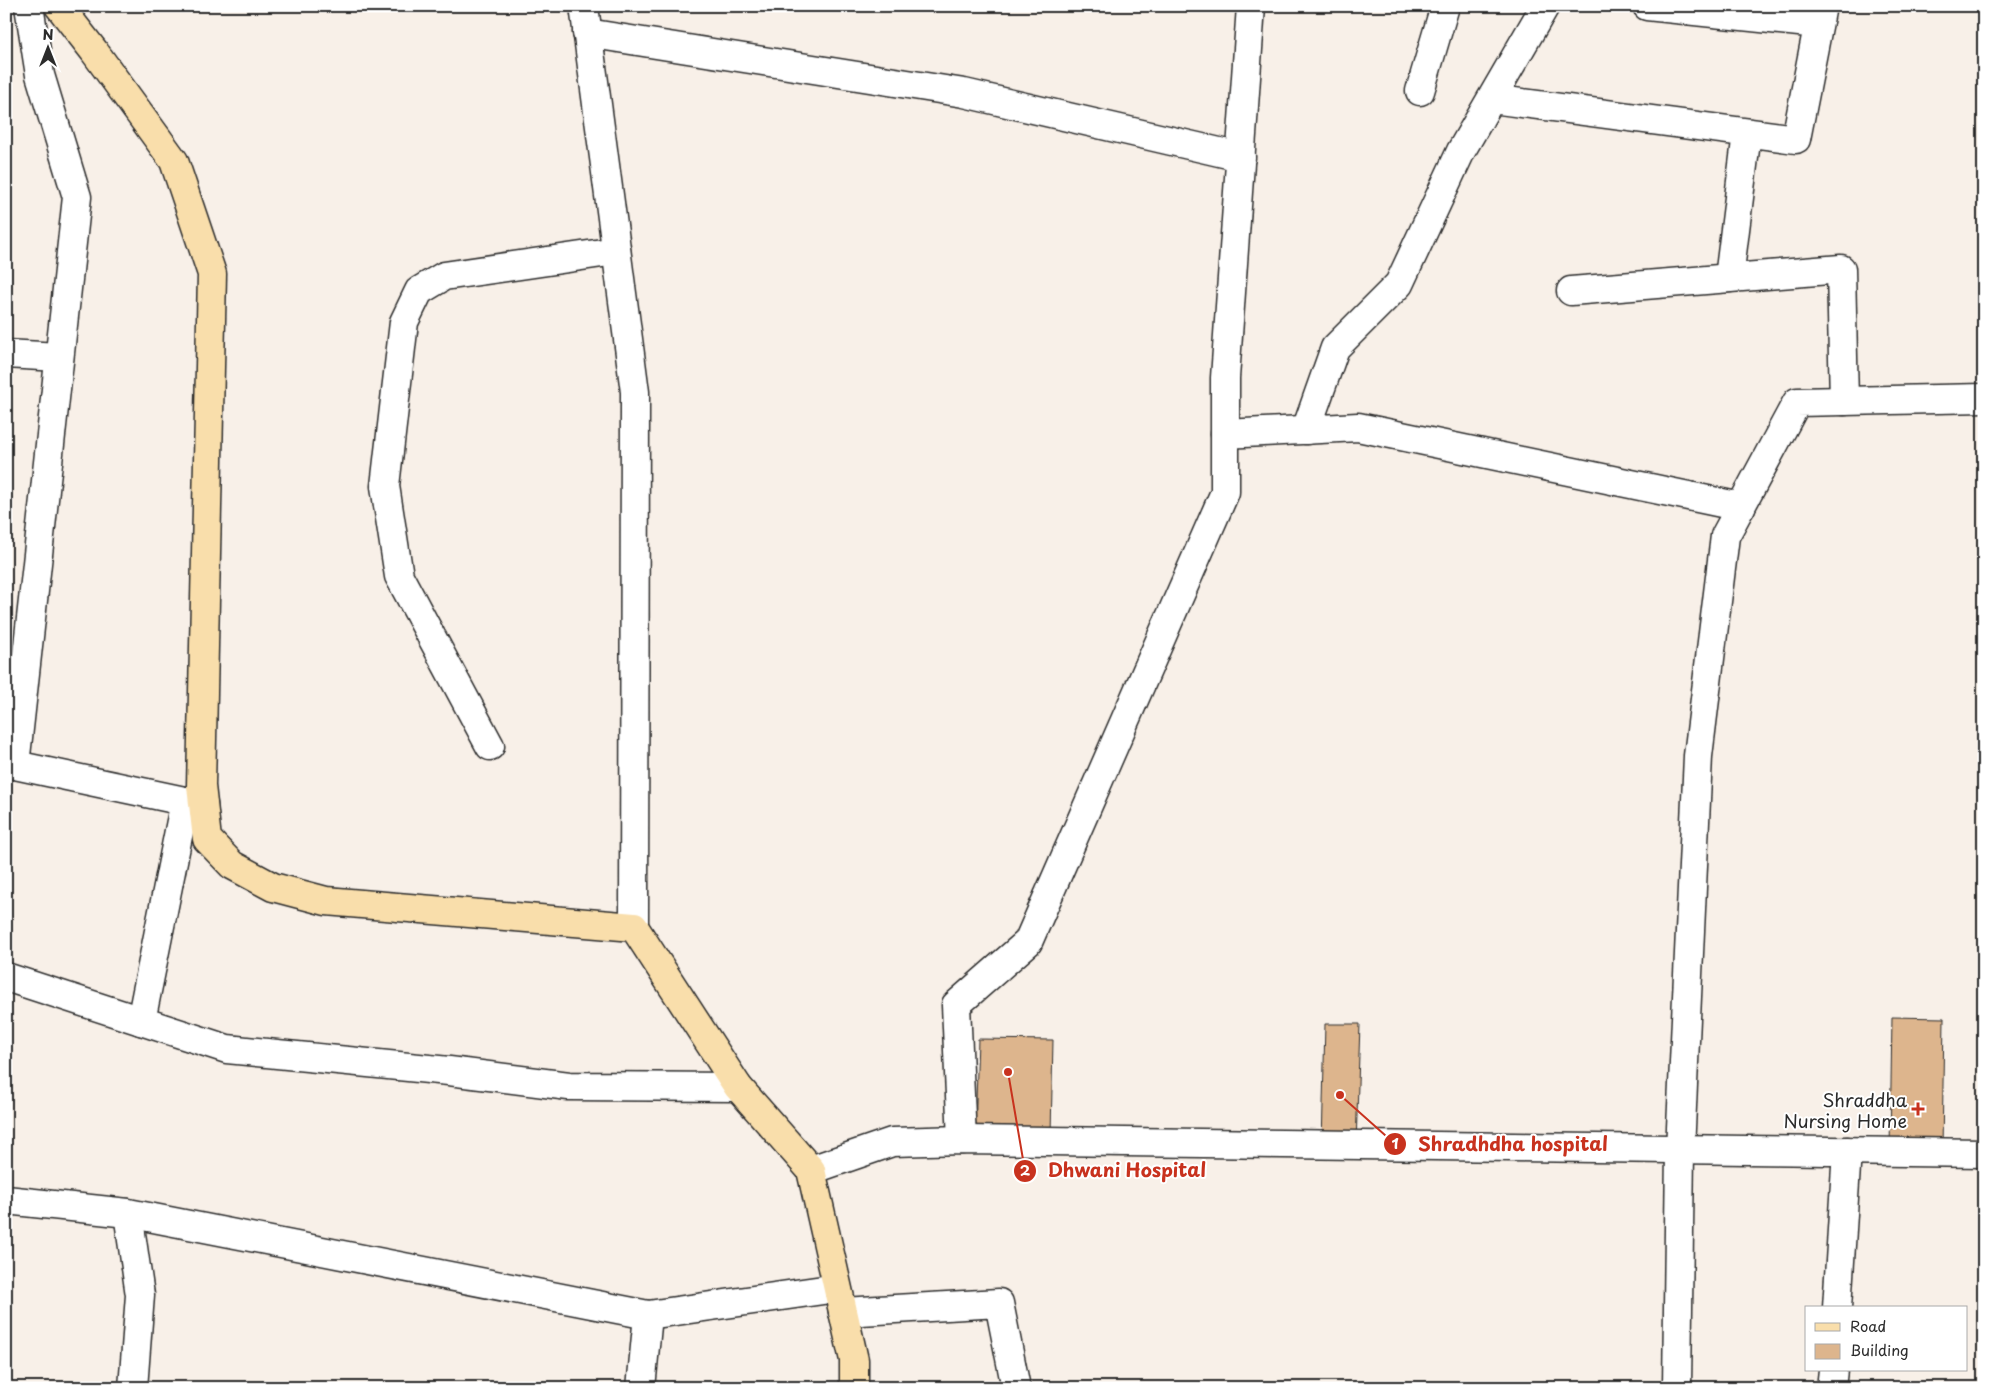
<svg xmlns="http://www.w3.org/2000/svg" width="1990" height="1394" font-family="'Playpen Sans',sans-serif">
<rect width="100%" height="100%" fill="#f8f0e8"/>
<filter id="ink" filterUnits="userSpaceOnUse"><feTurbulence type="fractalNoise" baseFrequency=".02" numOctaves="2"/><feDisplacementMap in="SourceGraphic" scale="10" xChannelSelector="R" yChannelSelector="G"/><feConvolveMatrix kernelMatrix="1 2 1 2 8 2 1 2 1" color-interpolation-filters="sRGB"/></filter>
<g filter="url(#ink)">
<g fill="#ddb58d" stroke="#2b2b2b">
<polygon points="1892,1017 1944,1018 1942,1150 1890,1149"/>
<polygon points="1325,1024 1360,1024 1356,1145 1322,1144"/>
<polygon points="978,1039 1053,1040 1051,1134 975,1132"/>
</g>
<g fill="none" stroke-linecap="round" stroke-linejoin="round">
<g stroke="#2b2b2b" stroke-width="31">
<g id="street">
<polyline points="29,6 40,75 77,197 15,765 203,805"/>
<polyline points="1647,6 1818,24"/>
<polyline points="587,33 964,93 1241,157"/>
<polyline points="1420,91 1445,6"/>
<polyline points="1492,99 1796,139 1822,6"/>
<polyline points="1729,278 1747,133"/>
<polyline points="1571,291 1841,269 1844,401"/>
<polyline points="6,354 59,357"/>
<polyline points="1306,430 1335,348 1399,284 1461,151 1545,6"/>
<polyline points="1225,434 1358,427 1741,507"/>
<polyline points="490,746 399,576 385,486 404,322 419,291 444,276 616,251"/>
<polyline points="141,1021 185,801"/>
<polyline points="6,1200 128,1213 648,1315 837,1288"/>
<polyline points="128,1213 140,1295 133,1388"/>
<polyline points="1837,1308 1847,1151"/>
<polyline points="843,1312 999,1303 1016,1388"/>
<polyline points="641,1388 648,1315"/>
<polyline points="1677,1388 1680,1150 1698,756 1725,536 1797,402 1984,398"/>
<polyline points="1831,1388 1833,1370"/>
</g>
</g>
<g stroke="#2b2b2b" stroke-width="31">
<g id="secondary">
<polyline points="584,6 635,392 634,927"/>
<polyline points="6,977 227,1049 449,1071 569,1086 738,1087"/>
<polyline points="962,1140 956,1005 1028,942 1225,492 1225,378 1251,6"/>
<polyline points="811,1170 892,1142 962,1140 1984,1153"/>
</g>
</g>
<g stroke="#2b2b2b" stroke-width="31">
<polyline id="primary" points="59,6 94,51 174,161 212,274 201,786 207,839 232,865 273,887 326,901 634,927 738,1087 811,1170 854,1360 854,1388"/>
</g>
<use href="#street" stroke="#fff" stroke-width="28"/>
<use href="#secondary" stroke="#fff" stroke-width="28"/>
<use href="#primary" stroke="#f9deab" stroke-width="28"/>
</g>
</g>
<path fill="#c8321e" stroke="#fff" stroke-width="2" d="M1915.5 1101.5h5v5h5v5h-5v5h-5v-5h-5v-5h5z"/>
<g text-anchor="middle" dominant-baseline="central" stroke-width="4" stroke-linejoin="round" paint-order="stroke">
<g font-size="18" fill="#2b2b2b" stroke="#fff" text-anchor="end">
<text x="1907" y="1099">Shraddha<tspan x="1907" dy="21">Nursing Home</tspan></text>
</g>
</g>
<path fill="none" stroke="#c8321e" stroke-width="2" d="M1340 1095L1395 1144M1008 1072L1025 1171"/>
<g fill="#c8321e" stroke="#fff" stroke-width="2">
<circle cx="1340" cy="1095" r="5"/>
<circle cx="1008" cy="1072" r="5"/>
<circle cx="1395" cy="1144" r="12"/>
<circle cx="1025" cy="1171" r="12"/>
</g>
<g font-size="15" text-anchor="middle" font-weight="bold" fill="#fff">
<text x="1395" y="1149">1</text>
<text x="1025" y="1176">2</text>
</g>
<g font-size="19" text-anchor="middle" font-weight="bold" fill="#c8321e" stroke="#fff" stroke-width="4" stroke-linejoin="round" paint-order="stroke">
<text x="1513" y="1151">Shradhdha hospital</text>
<text x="1127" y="1177">Dhwani Hospital</text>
</g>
<rect width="1990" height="1394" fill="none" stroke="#fff" stroke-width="25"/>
<rect x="12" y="12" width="1965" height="1369" fill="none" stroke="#2b2b2b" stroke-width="2" filter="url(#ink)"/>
<rect x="1805" y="1306" width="162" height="65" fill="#ffffff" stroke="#aaaaaa"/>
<rect x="1815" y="1323" width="25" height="8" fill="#f9deab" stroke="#aaaaaa"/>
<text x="1850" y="1332" font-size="15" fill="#2b2b2b">Road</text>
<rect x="1815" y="1344" width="25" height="15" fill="#ddb58d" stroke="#aaaaaa"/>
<text x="1850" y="1356" font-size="15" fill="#2b2b2b">Building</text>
<g transform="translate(48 48)" stroke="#ffffff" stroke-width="4" paint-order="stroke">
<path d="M0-4L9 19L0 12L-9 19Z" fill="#2b2b2b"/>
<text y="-8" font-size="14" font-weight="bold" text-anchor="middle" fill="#2b2b2b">N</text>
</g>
</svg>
